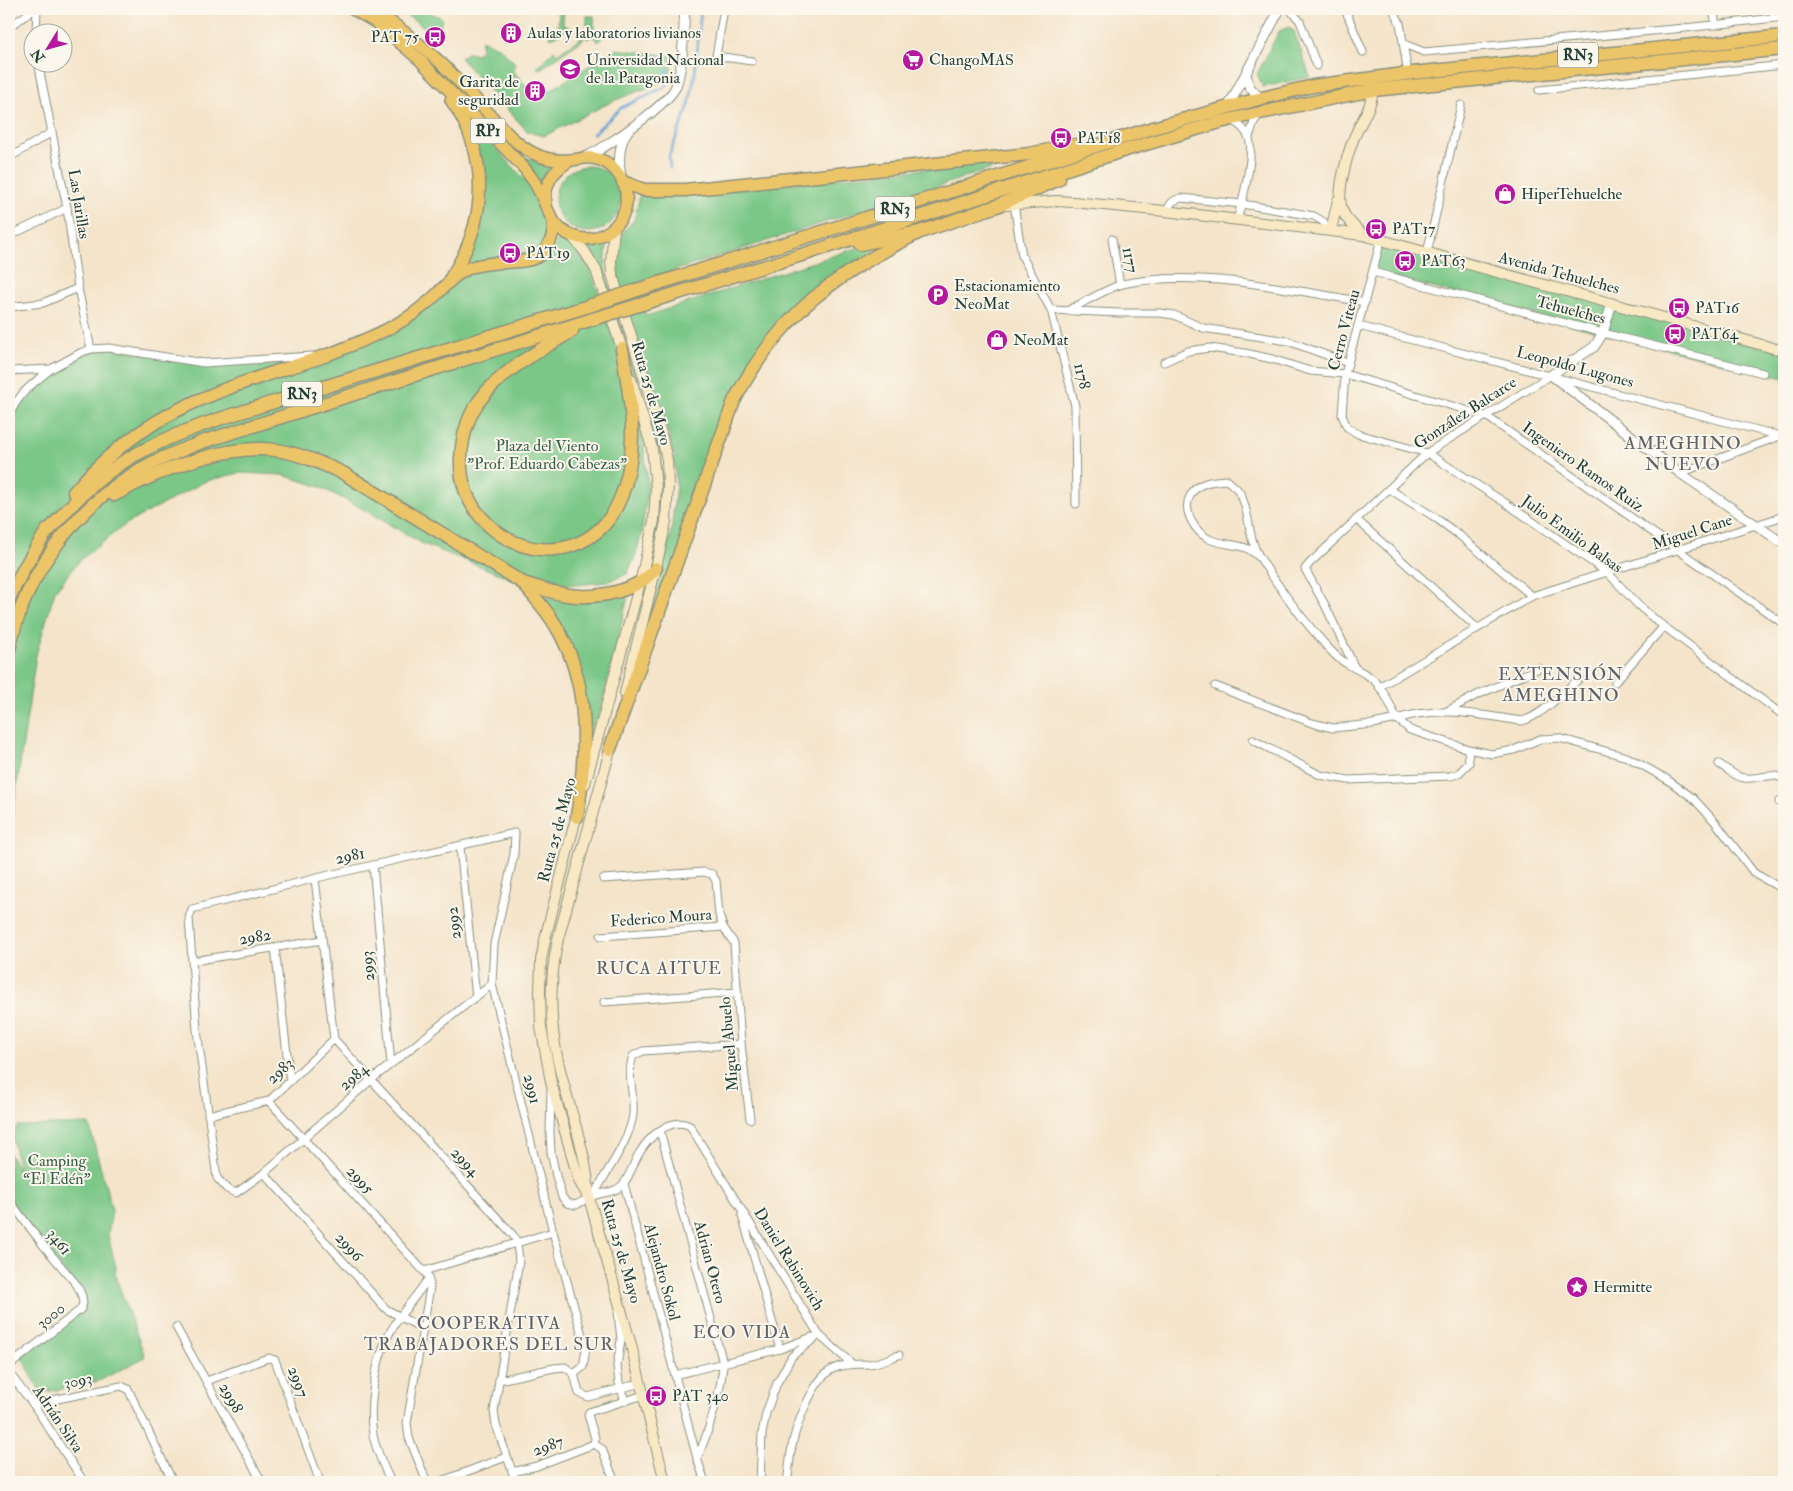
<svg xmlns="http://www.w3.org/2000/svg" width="1793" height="1491" font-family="'IM FELL Double Pica',serif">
<rect width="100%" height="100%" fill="#fbf7ec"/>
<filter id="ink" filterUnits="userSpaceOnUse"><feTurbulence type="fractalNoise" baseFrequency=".02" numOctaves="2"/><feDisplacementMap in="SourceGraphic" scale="10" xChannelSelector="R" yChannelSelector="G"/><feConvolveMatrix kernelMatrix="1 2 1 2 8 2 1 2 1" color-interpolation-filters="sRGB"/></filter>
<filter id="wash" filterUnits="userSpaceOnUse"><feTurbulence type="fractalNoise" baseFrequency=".0096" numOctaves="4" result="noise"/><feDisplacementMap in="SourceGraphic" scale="20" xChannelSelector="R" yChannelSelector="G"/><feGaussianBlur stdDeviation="1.12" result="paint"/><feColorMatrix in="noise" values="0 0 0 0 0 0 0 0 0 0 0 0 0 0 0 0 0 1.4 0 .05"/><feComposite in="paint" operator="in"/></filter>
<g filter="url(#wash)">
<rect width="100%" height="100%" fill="#f4e4ca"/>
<g fill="#7ac787" stroke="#4c825e">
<polygon points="402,9 421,9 442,18 438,36 403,13"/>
<polygon points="559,9 564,9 563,25 569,27 552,38 550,37 551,31 558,31"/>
<polygon points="587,16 594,16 594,35 601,36 601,40 598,42 592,36 587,39"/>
<polygon points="1289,27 1294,31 1310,77 1263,87 1257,74 1279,31"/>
<polygon points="582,37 584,39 540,69 538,69 538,66 554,50 557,54"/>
<polygon points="481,40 500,48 516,64 514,67 515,73 535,97 541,96 616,49 673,56 670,79 613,101 544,136 528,132 460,58 467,53 476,54 481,50"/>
<polygon points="462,110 532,188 547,220 549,229 546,240 538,252 527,256 494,257 459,268 483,203"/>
<polygon points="520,154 539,163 552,165 543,176 540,183"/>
<polygon points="1022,159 636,283 646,316 894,236 846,271 753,361 635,670 671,533 676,484 674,457 668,432 633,332 615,267 619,241 624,231 634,220 640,194 654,197"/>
<circle cx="588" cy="199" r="33"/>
<polygon points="560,234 572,245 591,271 642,429 648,486 642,532 635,557 627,574 607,582 576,585 523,583 423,544 361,508 318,486 283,475 239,473 206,481 126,524 80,560 55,591 36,655 9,839 9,416 26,389 80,353 109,348 204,363 281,358 354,348 449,285 477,268 536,265 545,261 552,253"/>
<polygon points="1381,240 1784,351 1784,378 1603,333 1373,272"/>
<polygon points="607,244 605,267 608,282 658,445 663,479 663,496 661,514 648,574 654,446 603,275 599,264 588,248"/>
<path d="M629 592 591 750 588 749 587 702 539 595C571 607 598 601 629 592Z"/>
<polygon points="89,1124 112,1210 108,1235 116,1267 115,1275 145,1357 97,1382 41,1393 21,1356 81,1309 82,1296 9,1200 9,1153 19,1170 10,1129 17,1129 17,1126"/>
</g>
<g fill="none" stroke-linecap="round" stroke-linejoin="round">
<g stroke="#5fa1d3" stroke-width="2.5">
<polyline points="593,134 621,108 667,86 667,69"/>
<polyline points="670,168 669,156 689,105 695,74 701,9"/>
<polyline points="1215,1482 1215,1477"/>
</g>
</g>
</g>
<g filter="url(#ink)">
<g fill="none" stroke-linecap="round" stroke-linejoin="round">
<g stroke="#8a907f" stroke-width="9">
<g id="minor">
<polyline points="724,9 716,56 752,61"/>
<polyline points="1289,9 1300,21 1317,66"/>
<polyline points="1345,9 1363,52"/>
<polyline points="1393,9 1400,23 1408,74"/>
<polyline points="1713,9 1716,25"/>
<polyline points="9,27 35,9"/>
<polyline points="36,32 37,9"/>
<polyline points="1404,44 1424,52 1685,28 1784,17"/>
<polyline points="38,62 67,208 78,288 91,349"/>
<polyline points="1539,90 1784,65"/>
<path d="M1232 119C1238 124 1245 129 1248 136 1256 151 1242 203 1237 220"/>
<polyline points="1249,137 1254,122 1259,115"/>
<polyline points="9,158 52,132"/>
<polyline points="1014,204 1022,256 1051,310 1075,406 1076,504"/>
<path d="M1167 211C1170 203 1173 200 1181 198L1242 204 1314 216 1324 222 1326 230"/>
<polyline points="9,236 67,208"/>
<polyline points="1112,239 1120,285"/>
<polyline points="1381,240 1345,374 1342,415 1347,427 1358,434 1427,453 1504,502 1608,573 1638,605 1658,622 1784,716"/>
<polyline points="1427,253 1461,105"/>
<polyline points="1373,272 1603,333 1763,373"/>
<polyline points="9,307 43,303 78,288"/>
<polyline points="1051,310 1120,313 1160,313 1174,315 1203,328 1288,341 1348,363"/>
<path d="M1067 311C1081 304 1108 288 1122 284 1197 268 1290 290 1365 302"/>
<polyline points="1359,326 1784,437"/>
<polyline points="1164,362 1188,351 1210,348 1245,353 1272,359 1310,371 1345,374 1486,416 1784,624"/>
<polyline points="9,371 51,369 80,353 91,349 109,348 204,363 312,356"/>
<path d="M9 416C18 394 33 383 51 369"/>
<polyline points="1680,473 1780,436"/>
<polyline points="1389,489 1433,516 1459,535 1532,596"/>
<polyline points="1356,519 1477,628"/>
<path d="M1259 557C1255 554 1251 550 1246 548 1234 544 1220 544 1209 539 1195 532 1182 511 1190 496 1197 482 1212 481 1227 480 1231 484 1237 488 1240 493 1251 514 1247 538 1260 558 1282 592 1307 626 1335 655 1345 665 1359 669 1370 677 1383 687 1390 705 1397 719 1438 705 1480 715 1522 721 1542 716 1563 692 1579 679"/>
<polyline points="1355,668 1325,605 1305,569 1310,563 1427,453 1551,375"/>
<polyline points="1615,682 1664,626"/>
<polyline points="1215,686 1312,723 1333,728 1373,724 1397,719 1410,730 1468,749 1469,763 1458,774 1450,776 1348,780 1320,775 1253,740"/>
<polyline points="1379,687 1532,596 1784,516"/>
<polyline points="1447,711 1477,695 1539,668"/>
<polyline points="1468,749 1492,754 1514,750 1540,739 1559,738 1627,757 1665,778 1693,798 1716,823 1754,873 1784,890"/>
<path d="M1719 764C1727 769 1735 777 1744 778 1759 780 1771 771 1784 779"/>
<polyline points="1779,802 1784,803"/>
<polyline points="460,847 476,997"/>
<polyline points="373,865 391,1064"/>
<polyline points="315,879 334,1039 513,1235 517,1242 519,1261 494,1411 496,1425 516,1482"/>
<polyline points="603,879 704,872 712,874 716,881 719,915 723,927 734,943 741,1044 750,1119"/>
<polyline points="601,936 723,927"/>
<polyline points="275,948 290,1081"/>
<polyline points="193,961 322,940"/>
<polyline points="492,984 371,1080 264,1173 236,1193 227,1189 217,1178 197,1030 189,918 192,909 325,876 515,833 514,854 494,944 492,984 553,1232 586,1349 583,1367 574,1374"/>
<polyline points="604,1002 738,992"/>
<path d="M551 1090 550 1132 551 1153 556 1176 562 1197 567 1203 576 1205C582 1202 587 1198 593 1196 603 1192 617 1193 624 1183 631 1174 634 1161 640 1152 649 1137 671 1116 690 1126L819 1335 851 1363"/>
<polyline points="269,1101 428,1276 430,1287 407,1423 409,1438 427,1482"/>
<polyline points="208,1115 269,1101 334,1039"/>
<path d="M660 1131 723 1363C722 1388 708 1435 697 1458"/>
<polyline points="264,1173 386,1309 423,1329"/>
<polyline points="624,1184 697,1458 705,1482"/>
<path d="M594 1195C606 1171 630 1141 633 1114 635 1094 626 1075 633 1056L643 1051 741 1044"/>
<polyline points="9,1200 43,1245 77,1285 82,1296 83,1303 81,1309 9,1366"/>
<polyline points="742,1215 780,1349"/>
<polyline points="424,1271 553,1232"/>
<polyline points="618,1312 621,1340 617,1366 619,1383 625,1401"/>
<polyline points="176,1327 262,1482"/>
<polyline points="9,1373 33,1404 84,1482"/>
<polyline points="675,1375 780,1349 812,1337"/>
<polyline points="499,1380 554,1368 565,1367 574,1374 579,1393 588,1397 641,1383"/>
<polyline points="207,1381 262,1360 269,1358 275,1360 320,1482"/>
<polyline points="33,1404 121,1386 128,1389 173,1482"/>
<polyline points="594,1444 595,1438 588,1415 589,1412 644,1395"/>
<polyline points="594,1444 602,1449 615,1482"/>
<polyline points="512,1472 537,1466 594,1444"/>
<path d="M391 1482C384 1467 376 1451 373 1435 368 1406 375 1363 388 1336 398 1316 415 1298 428 1279"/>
<polyline points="439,1482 506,1457"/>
<polyline points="760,1482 762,1434 766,1413 777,1383 792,1356 819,1335"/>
<path d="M787 1482C789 1472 789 1462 791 1452 794 1430 813 1376 835 1368 848 1363 856 1365 869 1364 879 1363 890 1358 899 1355"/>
</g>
</g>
<g stroke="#8a907f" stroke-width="11">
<g id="tertiary">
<path d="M1246 73C1247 85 1252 93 1262 98"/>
<polyline points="1228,107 1280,9"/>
<path d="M585 157C602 151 671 102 676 86 684 62 683 34 685 9"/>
<path d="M621 177C618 162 619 144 627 132"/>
<polyline points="1612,303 1603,333 1594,347 1551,375 1680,473 1784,544"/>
</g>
</g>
<g stroke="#8a907f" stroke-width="12">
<g id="secondary">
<polyline points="1006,205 1056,201 1073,202 1165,211 1363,235 1784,351"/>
<polyline points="614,228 611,262 612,274 660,429 667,460 668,485 666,521 657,563 625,693"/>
<polyline points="1331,230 1338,200"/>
<path d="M1363 235C1356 228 1347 221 1343 212 1334 194 1350 144 1359 127 1367 111 1374 101 1372 83"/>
<polyline points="572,236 585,252 596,270 624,355"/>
<polyline points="585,784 640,583 654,521 656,488 652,448 631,379"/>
<polyline points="578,810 546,935 541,960 540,992 541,1027 551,1082 579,1181 589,1198 630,1341 665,1482"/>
<path d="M589 1197C587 1148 566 1103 557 1056 549 1017 550 977 558 939L612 743"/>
</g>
</g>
<g stroke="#8a907f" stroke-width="14">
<g id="primary">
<path d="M353 9 377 23 419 59 525 169C528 174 533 179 536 185 549 207 549 231 579 238 587 240 597 238 604 234 615 229 624 217 626 205 629 183 615 161 592 158 584 157 577 160 569 160 557 161 544 159 533 153 517 145 505 131 493 118 476 100 459 81 441 63 420 44 396 25 373 9"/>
<path d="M546 203C543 183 555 169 571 160"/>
<path d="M451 277C488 220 490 156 451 100"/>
<path d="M327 355C357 343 387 332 413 314 421 308 429 302 437 294 448 283 457 272 472 267 491 260 526 265 539 256 549 248 555 234 553 222"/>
</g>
</g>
<g stroke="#8a907f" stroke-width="15">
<g id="trunk">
<polyline points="623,182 644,190 685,190 1029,154 1075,145"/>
<polyline points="860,244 920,232 997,206 1059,179"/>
<polyline points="637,290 1153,128 1262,98 1313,86 1412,73 1784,36"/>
<polyline points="642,304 808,253 1122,151 1220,122 1260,113 1373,90 1784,49"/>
<path d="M572 331C539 351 503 369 479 401 467 418 462 437 461 458 460 480 467 501 481 517 512 554 566 562 602 527 616 513 624 492 628 473 637 432 629 391 622 349"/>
<path d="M74 492C112 447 161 414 216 393 252 378 290 368 327 355"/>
<path d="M114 495C160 470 229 441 282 451 303 455 323 464 343 473L523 583C537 587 552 593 568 595 596 599 638 592 656 568"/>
<path d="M44 536C70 505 98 476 133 456 189 424 254 409 314 390 406 362 497 334 589 306"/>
<path d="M523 583C534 597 547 610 556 626 591 684 587 752 577 817"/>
<polyline points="9,599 24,568 48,529"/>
<path d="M9 650C24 576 72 511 136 472 157 459 180 451 202 442L593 319"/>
<path d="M610 749 734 401C780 313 834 275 920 232"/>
</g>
</g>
<use href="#minor" stroke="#fff" stroke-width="7"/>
<use href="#tertiary" stroke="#fff" stroke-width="9"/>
<use href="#secondary" stroke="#f8e8c3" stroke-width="10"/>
<use href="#primary" stroke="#edc569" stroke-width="11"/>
<use href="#trunk" stroke="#edc569" stroke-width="12"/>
<g stroke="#8a907f" stroke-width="15" stroke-linecap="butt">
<g id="trunk-bridge">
<polyline points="589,306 637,290"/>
<polyline points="593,319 642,304"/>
</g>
</g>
<use href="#trunk-bridge" stroke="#edc569" stroke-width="12"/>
</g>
</g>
<defs>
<g id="building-disc" transform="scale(1.125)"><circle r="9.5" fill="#b5179e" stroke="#fbf7ec"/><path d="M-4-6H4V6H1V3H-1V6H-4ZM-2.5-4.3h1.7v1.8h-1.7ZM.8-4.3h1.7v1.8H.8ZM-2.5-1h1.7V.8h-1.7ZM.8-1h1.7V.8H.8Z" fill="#fff"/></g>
<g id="bus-disc" transform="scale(1.125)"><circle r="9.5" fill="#b5179e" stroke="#fbf7ec"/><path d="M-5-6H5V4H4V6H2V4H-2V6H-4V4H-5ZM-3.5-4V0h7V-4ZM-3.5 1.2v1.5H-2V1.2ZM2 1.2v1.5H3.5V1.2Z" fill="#fff"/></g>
<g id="supermarket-disc" transform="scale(1.125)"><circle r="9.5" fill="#b5179e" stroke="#fbf7ec"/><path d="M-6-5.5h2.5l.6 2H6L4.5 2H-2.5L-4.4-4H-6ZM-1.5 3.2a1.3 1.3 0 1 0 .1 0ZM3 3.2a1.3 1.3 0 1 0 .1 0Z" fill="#fff"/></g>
<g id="university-disc" transform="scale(1.125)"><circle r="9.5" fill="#b5179e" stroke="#fbf7ec"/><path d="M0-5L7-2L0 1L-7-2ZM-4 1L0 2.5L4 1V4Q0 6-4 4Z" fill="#fff"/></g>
<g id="shop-disc" transform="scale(1.125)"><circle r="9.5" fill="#b5179e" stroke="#fbf7ec"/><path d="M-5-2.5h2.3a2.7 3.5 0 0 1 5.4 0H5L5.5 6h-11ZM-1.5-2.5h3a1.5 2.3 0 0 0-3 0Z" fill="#fff"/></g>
<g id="parking-disc" transform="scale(1.125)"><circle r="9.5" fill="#b5179e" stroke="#fbf7ec"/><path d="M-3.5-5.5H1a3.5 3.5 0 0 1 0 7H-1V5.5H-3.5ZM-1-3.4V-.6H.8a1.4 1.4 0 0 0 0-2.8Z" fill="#fff"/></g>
<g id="sight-disc" transform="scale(1.125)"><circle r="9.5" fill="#b5179e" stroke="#fbf7ec"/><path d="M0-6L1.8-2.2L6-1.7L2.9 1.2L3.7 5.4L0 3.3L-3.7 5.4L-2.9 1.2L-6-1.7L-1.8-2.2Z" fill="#fff"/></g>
</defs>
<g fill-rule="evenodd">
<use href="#building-disc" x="511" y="33"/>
<use href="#bus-disc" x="435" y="37"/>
<use href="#supermarket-disc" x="913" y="60"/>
<use href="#university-disc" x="570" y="69"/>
<use href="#building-disc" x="535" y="91"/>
<use href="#bus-disc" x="1061" y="138"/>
<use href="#shop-disc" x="1505" y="194"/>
<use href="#bus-disc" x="1376" y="229"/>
<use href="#bus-disc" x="510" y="253"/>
<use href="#bus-disc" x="1405" y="261"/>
<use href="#parking-disc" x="938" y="295"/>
<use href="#bus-disc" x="1679" y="308"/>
<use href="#bus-disc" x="1675" y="334"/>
<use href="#shop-disc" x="997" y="340"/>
<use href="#sight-disc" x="1577" y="1287"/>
<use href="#bus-disc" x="656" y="1396"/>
</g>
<g text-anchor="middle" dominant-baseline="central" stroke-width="4" stroke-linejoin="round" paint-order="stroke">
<g fill="#fbf7ec" stroke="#61756b" stroke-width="1">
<rect x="1558" y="42.5" width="40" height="25" rx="4"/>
<rect x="470.5" y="118.5" width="35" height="25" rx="4"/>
<rect x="875" y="196.5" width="40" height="25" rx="4"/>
<rect x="282" y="381.5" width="40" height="25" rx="4"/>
</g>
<g font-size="15" font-weight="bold" fill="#1f3d34">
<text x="1578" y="55">RN3</text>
<text x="488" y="131">RP1</text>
<text x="895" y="209">RN3</text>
<text x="302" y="394">RN3</text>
</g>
<g font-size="16" fill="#1f3d34" stroke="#fbf7ec" text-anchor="start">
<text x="527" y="33">Aulas y laboratorios livianos</text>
<text x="419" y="37" text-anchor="end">PAT 75</text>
<text x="586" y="60">Universidad Nacional<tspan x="586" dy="18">de la Patagonia</tspan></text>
<text x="929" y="60">ChangoMAS</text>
<text x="519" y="82" text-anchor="end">Garita de<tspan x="519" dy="18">seguridad</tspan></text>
<text x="1077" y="138">PAT18</text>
<text x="1521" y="194">HiperTehuelche</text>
<text x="1392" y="229">PAT17</text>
<text x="526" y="253">PAT19</text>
<text x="1421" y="261">PAT63</text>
<text x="954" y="286">Estacionamiento<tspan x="954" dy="18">NeoMat</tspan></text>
<text x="1695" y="308">PAT16</text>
<text x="1691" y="334">PAT64</text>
<text x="1013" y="340">NeoMat</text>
<text x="1593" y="1287">Hermitte</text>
<text x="672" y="1396">PAT 340</text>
</g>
<g font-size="16" fill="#1f3d34" stroke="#fbf7ec">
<text transform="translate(79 204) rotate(81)">Las Jarillas</text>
<text transform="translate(1130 260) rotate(79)">1177</text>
<text transform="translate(1559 273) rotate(15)">Avenida Tehuelches</text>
<text transform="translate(1571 310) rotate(15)">Tehuelches</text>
<text transform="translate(1344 330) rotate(-75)">Cerro Viteau</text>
<text transform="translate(1575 367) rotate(15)">Leopoldo Lugones</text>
<text transform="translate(1082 376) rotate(76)">1178</text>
<text transform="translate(651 393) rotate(74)">Ruta 25 de Mayo</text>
<text transform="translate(1465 413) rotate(-33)">González Balcarce</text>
<text transform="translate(1583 467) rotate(35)">Ingeniero Ramos Ruiz</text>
<text transform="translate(1692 532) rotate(-18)">Miguel Cane</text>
<text transform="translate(1572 534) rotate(36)">Julio Emilio Balsas</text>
<text transform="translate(557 830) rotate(-75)">Ruta 25 de Mayo</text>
<text transform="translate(350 856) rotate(-12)">2981</text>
<text transform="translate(661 918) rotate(-4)">Federico Moura</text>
<text transform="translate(454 923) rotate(-96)">2992</text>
<text transform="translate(255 937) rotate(-9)">2982</text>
<text transform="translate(368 966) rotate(-95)">2993</text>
<text transform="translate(729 1044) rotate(-95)">Miguel Abuelo</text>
<text transform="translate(280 1071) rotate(-43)">2983</text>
<text transform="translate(354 1077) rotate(-40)">2984</text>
<text transform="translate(532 1089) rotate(76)">2991</text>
<text transform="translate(465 1162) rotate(47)">2994</text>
<text transform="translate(360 1180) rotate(48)">2995</text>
<text transform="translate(59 1242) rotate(51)">3461</text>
<text transform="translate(349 1247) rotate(48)">2996</text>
<text transform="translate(621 1251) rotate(74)">Ruta 25 de Mayo</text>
<text transform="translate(789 1259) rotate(58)">Daniel Rabinovich</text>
<text transform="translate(710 1262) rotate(75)">Adrian Otero</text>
<text transform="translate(662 1272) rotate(75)">Alejandro Sokol</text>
<text transform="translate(51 1316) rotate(-39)">3000</text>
<text transform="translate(78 1381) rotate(-12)">3093</text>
<text transform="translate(298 1382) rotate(70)">2997</text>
<text transform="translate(231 1398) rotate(61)">2998</text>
<text transform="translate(58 1419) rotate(56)">Adrián Silva</text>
<text transform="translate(548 1446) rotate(-20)">2987</text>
</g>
<g font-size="16" fill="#366049" stroke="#fbf7ec">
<text x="547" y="446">Plaza del Viento<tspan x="547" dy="18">"Prof. Eduardo Cabezas"</tspan></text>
<text x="57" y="1161">Camping<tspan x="57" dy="18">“El Edén”</tspan></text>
</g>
<g font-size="18" letter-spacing="1" fill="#5f6369" stroke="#fbf7ec">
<text x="1683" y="443">AMEGHINO<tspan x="1683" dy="21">NUEVO</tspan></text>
<text x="1561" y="674">EXTENSIÓN<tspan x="1561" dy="21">AMEGHINO</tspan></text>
<text x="659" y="968">RUCA AITUE</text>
<text x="489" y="1323">COOPERATIVA<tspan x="489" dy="21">TRABAJADORES DEL SUR</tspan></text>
<text x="742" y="1332">ECO VIDA</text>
</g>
</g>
<rect width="1793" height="1491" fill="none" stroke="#fbf7ec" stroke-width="30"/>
<g transform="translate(48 48) rotate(233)"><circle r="24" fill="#fbf7ec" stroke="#a3ada2"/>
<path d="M0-4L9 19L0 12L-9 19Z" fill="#b5179e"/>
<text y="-8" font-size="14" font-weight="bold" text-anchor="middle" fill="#1f3d34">N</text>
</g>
</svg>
